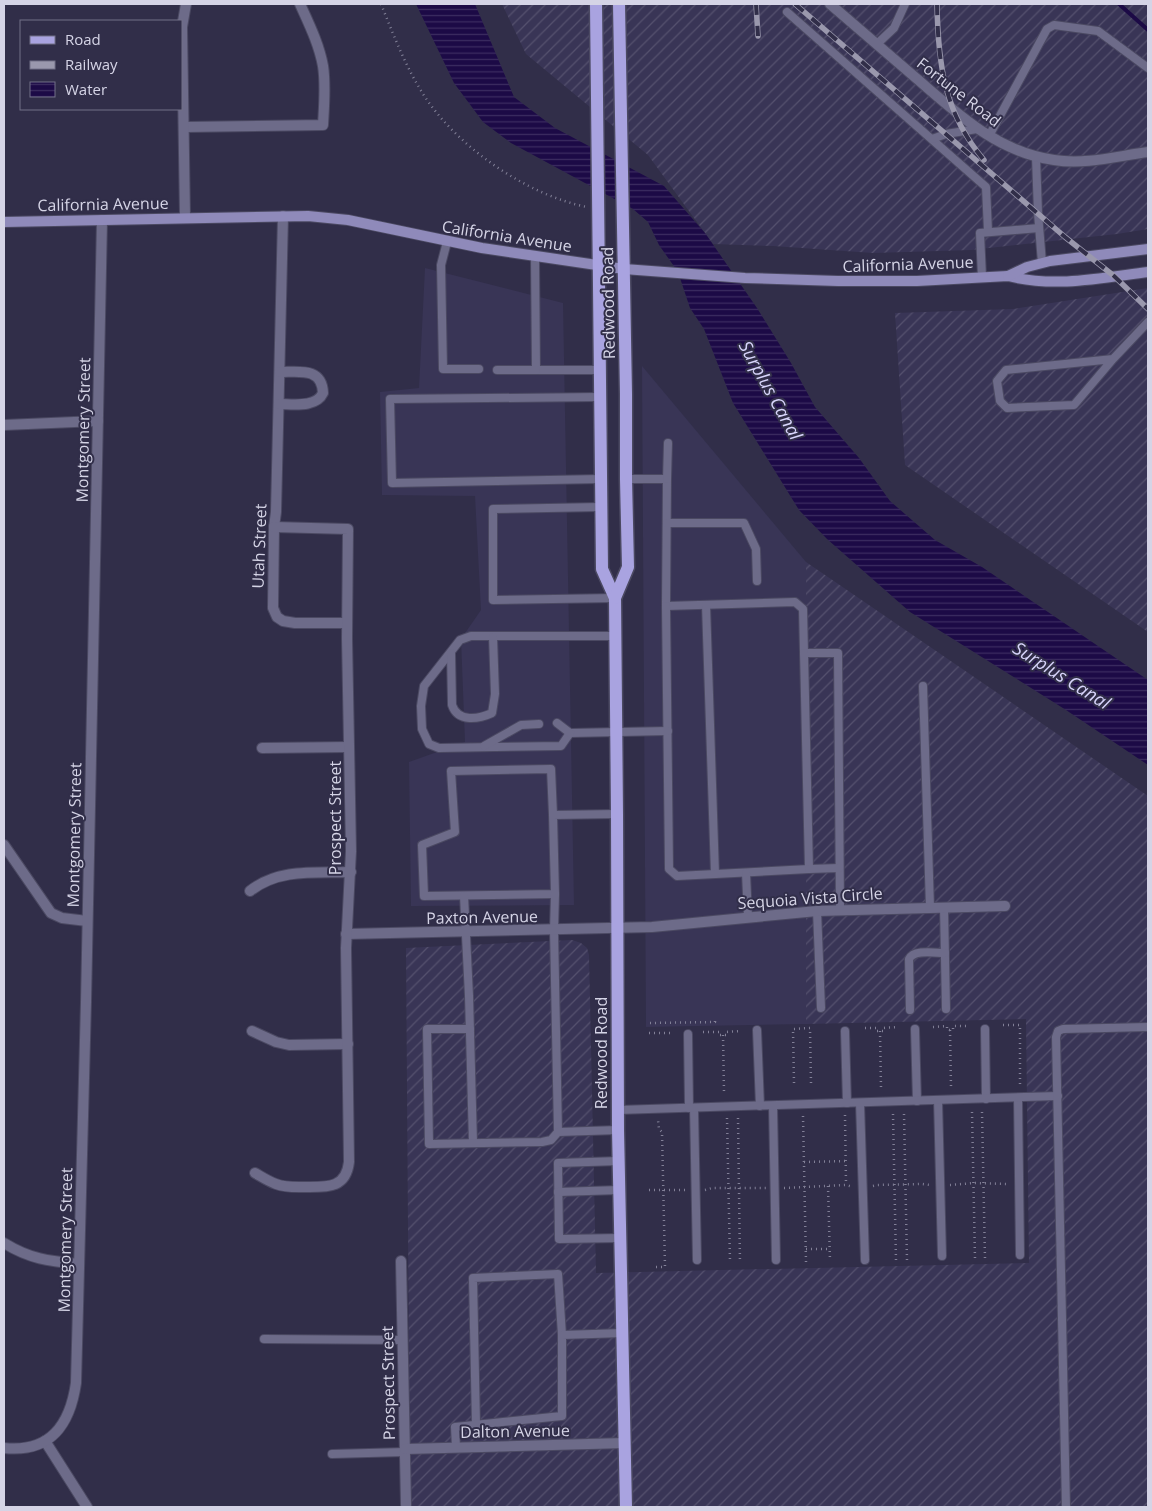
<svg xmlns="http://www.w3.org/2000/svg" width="1152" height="1511" font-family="'Open Sans',sans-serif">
<defs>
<pattern id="industrial-furrows" width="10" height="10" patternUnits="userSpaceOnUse" patternTransform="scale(1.25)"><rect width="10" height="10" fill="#393556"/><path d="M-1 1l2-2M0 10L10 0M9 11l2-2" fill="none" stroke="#55516e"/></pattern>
<pattern id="water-rules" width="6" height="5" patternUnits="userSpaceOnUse" patternTransform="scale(1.25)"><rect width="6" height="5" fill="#1c0a46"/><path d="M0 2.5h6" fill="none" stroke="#3c2d61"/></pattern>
</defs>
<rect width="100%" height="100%" fill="#312e49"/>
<g fill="#393556">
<polygon points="425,268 563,303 574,905 411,906 409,762 465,742 461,639 481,610 475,496 382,495 380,392 419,388"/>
<polygon points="642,366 806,562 806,1024 646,1027"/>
</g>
<g fill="url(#industrial-furrows)">
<polygon points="502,4 1148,4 1148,229 1117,234 971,250 873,253 773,246 713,244 648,155 526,54"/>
<polygon points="1148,288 1148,632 905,465 895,313 1013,309"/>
<polygon points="806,562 1148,796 1148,1507 410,1507 406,948 572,940 581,943 587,948 589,955 596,1273 1029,1263 1026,1019 806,1024"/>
</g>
<polygon fill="url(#water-rules)" points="416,4 475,4 514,97 555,128 664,186 705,233 757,308 791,363 815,407 859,458 890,501 935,540 982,567 1148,680 1148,765 1066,710 910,612 827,539 799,510 733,403 704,329 690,308 678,272 659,245 648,222 633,209 511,143 483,122 454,83"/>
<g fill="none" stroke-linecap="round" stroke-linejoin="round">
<polyline stroke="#1c0a46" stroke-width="4" points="1119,4 1148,30"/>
<g stroke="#4b4962" stroke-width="10">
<g id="lane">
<polyline points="787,12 986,187 988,231"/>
<polyline points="877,44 894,28 905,4"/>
<polyline points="989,136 1047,29 1054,25 1098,31 1148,68"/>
<polyline points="932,139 946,134 977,129"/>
<polyline points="1036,157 1038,213 1042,263"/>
<polyline points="447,242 441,265 443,369 479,369"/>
<polyline points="535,257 536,370 599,370"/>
<polyline points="982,277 980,233 1039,228"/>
<polyline points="1113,359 1074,405 1007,408 1000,401 997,381 1006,370 1113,359 1148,322"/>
<polyline points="497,370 536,370"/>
<polyline points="600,397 390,399 392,483 601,479"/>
<polyline points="626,479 667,479 666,606 795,602 803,609 804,653 838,653 840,909"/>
<polyline points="667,479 668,443"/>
<polyline points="601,507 493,509 493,600 615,598"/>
<polyline points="667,523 744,523 756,549 757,581"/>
<polyline points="706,605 715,874"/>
<polyline points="666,606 669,869 677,876 809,869 804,653"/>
<polyline points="615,636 471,636 460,640 424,686 421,706 422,729 429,744 439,748 561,746 570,733 668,731"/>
<path d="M451 653 452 705C458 723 479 719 492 713L495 694 493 637"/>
<polyline points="923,686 930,907"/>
<polyline points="557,723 570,733"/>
<polyline points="484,746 521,725 539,724"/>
<polyline points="553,815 555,894 424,896 422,845 455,832 451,771 551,769 553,815 617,814"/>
<polyline points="809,869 839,868"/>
<polyline points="746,873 748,917"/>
<polyline points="464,896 469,996 473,1143"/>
<polyline points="944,907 946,1009"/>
<polyline points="817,911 821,1008"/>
<path d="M910 1010 909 959C914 949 935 953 945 953"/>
<polyline points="470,1029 427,1029 429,1144 542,1142 551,1140 558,1132 554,930 555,894"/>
<polyline points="915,1029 917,1101"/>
<polyline points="985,1029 986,1099"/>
<polyline points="757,1030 760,1106"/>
<polyline points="845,1031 847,1103"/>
<polyline points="688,1034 689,1108"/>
<polyline points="1018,1098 1020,1255"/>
<polyline points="938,1100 942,1256"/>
<polyline points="860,1103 865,1260"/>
<polyline points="773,1106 776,1260"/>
<polyline points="694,1108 697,1260"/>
<polyline points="618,1110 1058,1096"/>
<polyline points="558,1132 618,1130"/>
<polyline points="619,1161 558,1163 559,1239 621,1238"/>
<polyline points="558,1192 619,1190"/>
<polyline points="264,1339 402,1340"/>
<polyline points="476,1425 473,1278 558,1274 562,1335"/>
<polyline points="456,1447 455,1427 562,1416 562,1335 623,1333"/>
<polyline points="332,1454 405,1452"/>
<polyline points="1066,1507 1056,1037 1058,1031 1063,1029 1148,1027"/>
</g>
</g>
<g stroke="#4b4962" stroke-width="12">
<g id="street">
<path d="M830 4C859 29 887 53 916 78 958 114 997 152 1054 160 1086 165 1117 156 1148 152"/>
<path d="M185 127 323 125C324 106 326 85 323 66 319 44 309 24 300 4"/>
<polyline points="283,216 276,512 274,527 273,608 277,617 283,621 295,623 347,623"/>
<polyline points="185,217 182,27 186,4"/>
<path d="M279 404C293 404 316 408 323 393 322 367 299 372 280 372"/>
<polyline points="4,425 98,421"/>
<polyline points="262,748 349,747"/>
<polyline points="4,845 51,913 62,918 87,921"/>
<path d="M250 891C279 868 316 873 351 872"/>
<polyline points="346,934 652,927 817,911 1005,906"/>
<polyline points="252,1031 276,1042 289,1045 348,1044"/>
<path d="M255 1173C262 1177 268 1181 276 1184 286 1188 297 1187 307 1187 328 1187 346 1188 349 1162L346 948 351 851 347 638 348 529 274 527"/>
<path d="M4 1243C30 1259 48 1261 79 1264"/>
<polyline points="401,1261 406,1505"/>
<polyline points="45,1441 87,1507"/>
<path d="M4 1448C50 1453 70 1425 76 1383L86 1002 102 220"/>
<polyline points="405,1449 625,1443"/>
</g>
</g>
<g stroke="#4b4962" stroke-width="12">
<g id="secondary">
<path d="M4 222 308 216 348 220 482 248 624 269 745 278 838 281H917L1008 276C1055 288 1101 278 1148 272"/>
<polyline points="1008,276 1027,267 1050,261 1148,249"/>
</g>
</g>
<g stroke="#4b4962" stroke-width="15">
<g id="primary">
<polyline points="596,4 602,569 615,598 617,814 618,1130 626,1507"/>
<polyline points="615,598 628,567 626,479 626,394 619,4"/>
</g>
</g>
<g stroke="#828097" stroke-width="2.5" stroke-dasharray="1 4" stroke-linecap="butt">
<path d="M381 4C394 36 406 68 425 97 459 148 527 195 587 207"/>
<polyline points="650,1023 715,1022 715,1018"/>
<polyline points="1003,1025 1020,1025 1020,1087"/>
<polyline points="933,1027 947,1026 947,1030 953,1030 953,1026 967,1026"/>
<polyline points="865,1028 877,1028 877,1031 883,1031 883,1028 897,1027"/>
<polyline points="950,1030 951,1087"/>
<polyline points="880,1031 881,1088"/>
<polyline points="703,1032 720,1032 720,1035 726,1035 726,1032 740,1031"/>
<polyline points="649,1033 671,1033"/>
<polyline points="723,1035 724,1092"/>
<polyline points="794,1083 793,1029 810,1028 811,1083"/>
<polyline points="972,1112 975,1259"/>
<polyline points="982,1112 985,1259"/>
<polyline points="893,1114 896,1261"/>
<polyline points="904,1114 907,1261"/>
<polyline points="845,1115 846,1185"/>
<polyline points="803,1116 806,1262"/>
<polyline points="727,1118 730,1261"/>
<polyline points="738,1118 740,1263"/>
<polyline points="804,1162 846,1161"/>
<polyline points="950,1185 974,1183 1009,1184"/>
<polyline points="828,1186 830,1261"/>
<polyline points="873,1186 877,1185 922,1184 930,1185"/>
<polyline points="784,1188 846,1185 853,1187"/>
<polyline points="649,1190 685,1190"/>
<polyline points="705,1190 712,1188 766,1188"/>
<polyline points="806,1249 830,1249"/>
<polyline points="656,1267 665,1267 662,1132 659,1129 658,1120"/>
</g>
<use href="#lane" stroke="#6d6b89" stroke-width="8"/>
<use href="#street" stroke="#6d6b89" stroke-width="10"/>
<use href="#secondary" stroke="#8f8aba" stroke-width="10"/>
<use href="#primary" stroke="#a9a3e0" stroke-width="12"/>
<g stroke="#9a98ad" stroke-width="5.5">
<g id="rail">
<polyline points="756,4 758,36"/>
<polyline points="795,4 1065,237 1114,276 1148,309"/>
<path d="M937 4C938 64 944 113 984 160"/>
</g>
</g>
<use href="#rail" stroke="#312e49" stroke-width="4" stroke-dasharray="11" stroke-linecap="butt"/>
</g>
<g text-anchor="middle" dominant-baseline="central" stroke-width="4" stroke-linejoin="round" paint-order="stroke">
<g font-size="16" fill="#d5d4e6" stroke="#312e49">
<text transform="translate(959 92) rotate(38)">Fortune Road</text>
<text transform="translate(103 204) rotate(-1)">California Avenue</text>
<text transform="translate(507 236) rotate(9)">California Avenue</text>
<text transform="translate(908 264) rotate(-2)">California Avenue</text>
<text transform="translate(608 303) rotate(-91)">Redwood Road</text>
<text transform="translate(83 430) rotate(-89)">Montgomery Street</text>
<text transform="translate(259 546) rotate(-88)">Utah Street</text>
<text transform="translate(335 818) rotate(-90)">Prospect Street</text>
<text transform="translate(74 835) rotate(-89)">Montgomery Street</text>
<text transform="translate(810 898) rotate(-4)">Sequoia Vista Circle</text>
<text transform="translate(482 917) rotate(-1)">Paxton Avenue</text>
<text transform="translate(601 1053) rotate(-90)">Redwood Road</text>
<text transform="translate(65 1240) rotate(-89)">Montgomery Street</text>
<text transform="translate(388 1383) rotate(-91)">Prospect Street</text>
<text transform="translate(515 1431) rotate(-1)">Dalton Avenue</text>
</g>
<g font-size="18" font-style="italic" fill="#d7d4fb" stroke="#312e49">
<text transform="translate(771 390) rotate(61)">Surplus Canal</text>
<text transform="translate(1062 675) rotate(32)">Surplus Canal</text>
</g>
</g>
<rect width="1152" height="1511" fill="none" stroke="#d5d4e6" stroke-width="10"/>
<rect x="20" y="20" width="162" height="90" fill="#312e49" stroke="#737088"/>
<rect x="30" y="36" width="25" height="8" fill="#a9a3e0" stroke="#737088"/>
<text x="65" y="45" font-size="15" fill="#d5d4e6">Road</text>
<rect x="30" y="61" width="25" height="8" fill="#9a98ad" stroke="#737088"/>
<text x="65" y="70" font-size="15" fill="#d5d4e6">Railway</text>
<rect x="30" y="82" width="25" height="15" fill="url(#water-rules)" stroke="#737088"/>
<text x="65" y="95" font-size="15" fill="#d5d4e6">Water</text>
</svg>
